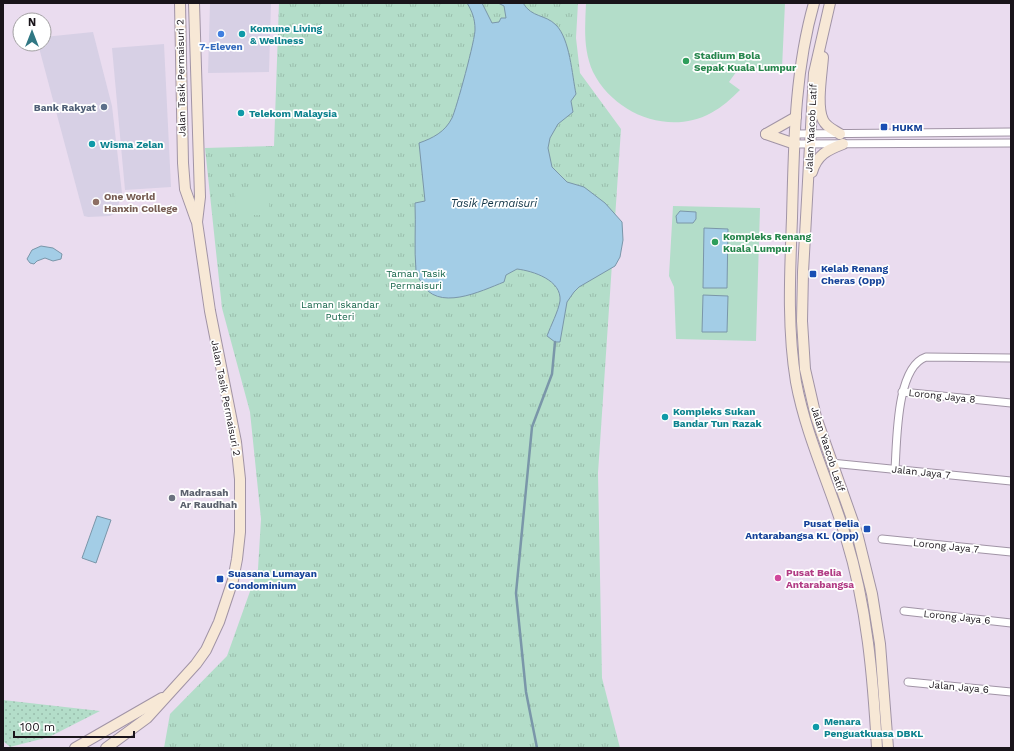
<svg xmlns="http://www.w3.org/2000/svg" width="1014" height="751" font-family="'Work Sans',sans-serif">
<defs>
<pattern id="grass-dots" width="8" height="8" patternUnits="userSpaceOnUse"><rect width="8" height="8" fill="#b3ddc9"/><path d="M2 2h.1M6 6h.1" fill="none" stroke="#99bdac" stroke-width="1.8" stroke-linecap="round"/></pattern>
<pattern id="park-tufts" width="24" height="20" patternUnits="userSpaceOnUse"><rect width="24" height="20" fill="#b3ddc9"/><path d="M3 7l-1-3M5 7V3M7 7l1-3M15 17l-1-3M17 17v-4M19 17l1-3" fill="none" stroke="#99bdac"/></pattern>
</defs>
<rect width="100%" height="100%" fill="#eadcef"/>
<g fill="#d7d0e5">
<polygon points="210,3 271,3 269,72 208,73"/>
<polygon points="93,32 112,106 122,193 116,213 110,216 88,217 84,216 38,44 44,44 44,37"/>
<polygon points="164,44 171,187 125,190 112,48"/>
</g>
<polygon fill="url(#grass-dots)" points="3,700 100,711 49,737 10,747 3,741"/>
<polygon fill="url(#park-tufts)" points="279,3 578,3 576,38 580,73 621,129 598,473 602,678 620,748 164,748 170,714 227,656 258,569 261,519 250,412 222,308 205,148 274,146"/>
<g fill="#b3ddc9">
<path d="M586 3H785L782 68H739L729 82 740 90C731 99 722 107 711 113 669 136 614 114 593 72 583 50 585 27 586 3Z"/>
<polygon points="235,193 269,193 269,215 236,215"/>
<polygon points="673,206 760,208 756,341 676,339 674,287 669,276"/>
</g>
<g fill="#a3cde6" stroke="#7a96a9">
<path d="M467 3H482L492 23 499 22 501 18H506L504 6 498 3H523C532 18 545 14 556 25 570 39 572 75 576 94L571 101 573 112 558 124 550 138 548 148 552 167 567 182 584 187 605 203 622 222 623 240 620 257 615 266 579 287 574 292 567 302 560 342H555L547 336C551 325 558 312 560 301 562 280 533 271 517 269L506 275 504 282C481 291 437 313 421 282 419 278 416 274 416 271 414 249 416 225 415 203L425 201 419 143C433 138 445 132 452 118 456 110 476 37 475 29 475 19 472 11 467 3Z"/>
<polygon points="680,211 696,212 696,219 693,223 677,223 676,216"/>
<polygon points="704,228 728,229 727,288 703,288"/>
<polygon points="41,246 53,248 62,254 61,259 53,261 45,258 37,261 34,264 30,263 27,259 32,250"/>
<polygon points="703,295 728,296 727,332 702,332"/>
<polygon points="97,516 111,520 96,563 82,558"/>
</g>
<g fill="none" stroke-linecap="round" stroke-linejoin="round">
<polyline stroke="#7a96a9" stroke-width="2.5" points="537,748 526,692 516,593 532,427 552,374 555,342"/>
<g stroke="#a194a6" stroke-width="9">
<g id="street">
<polyline points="795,134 1011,132"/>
<polyline points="795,144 1011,143"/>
<polyline points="902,392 1011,403"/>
<polyline points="831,463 1011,481"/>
<path d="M895 469C897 441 896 367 926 357L1011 358"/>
<polyline points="882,539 1011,552"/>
<polyline points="904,611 1011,623"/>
<polyline points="908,682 1011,692"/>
</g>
</g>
<g stroke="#a194a6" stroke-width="12">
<g id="secondary">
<polyline points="180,3 183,163 185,189 196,220"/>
<path d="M814 3C794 73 794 146 792 218 790 272 787 328 796 382 806 436 830 485 846 538 867 606 873 677 877 748"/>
<polyline points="830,3 814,73 803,272 802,321 805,369 816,417 857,533 872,594 880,644 888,748"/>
<path d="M823 57C822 73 816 106 823 120 826 127 834 130 840 134"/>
<polyline points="766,134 796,117"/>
<polyline points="766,134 795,144"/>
<path d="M812 172C817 155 827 150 843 144"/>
<polyline points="75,748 162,698"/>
<polyline points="106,748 147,718 196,664 206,650 219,622 233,580 237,559 240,532 240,479 236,442 210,311 197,222 200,197 194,3"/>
</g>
</g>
<use href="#street" stroke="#fff" stroke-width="7"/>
<use href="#secondary" stroke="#f7e8d6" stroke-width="10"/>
</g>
<circle fill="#3f7fe0" stroke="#fff" stroke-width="1.5" cx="221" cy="34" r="4"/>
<g fill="#0f9aa8" stroke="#fff" stroke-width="1.5">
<circle cx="242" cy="34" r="4"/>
<circle cx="241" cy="113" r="4"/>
<circle cx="92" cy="144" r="4"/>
<circle cx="665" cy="417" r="4"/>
<circle cx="816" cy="727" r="4"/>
</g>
<g fill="#2e9e5b" stroke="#fff" stroke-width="1.5">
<circle cx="686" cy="61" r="4"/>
<circle cx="715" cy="242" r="4"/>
</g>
<circle fill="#5c6f8a" stroke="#fff" stroke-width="1.5" cx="104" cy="107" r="4"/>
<g fill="#1a4fb4" stroke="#fff" stroke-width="1.5">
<rect x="880" y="123" width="8" height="8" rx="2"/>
<rect x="809" y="270" width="8" height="8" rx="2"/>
<rect x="863" y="525" width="8" height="8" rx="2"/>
<rect x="216" y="575" width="8" height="8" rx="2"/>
</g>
<circle fill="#8d6e63" stroke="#fff" stroke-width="1.5" cx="96" cy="202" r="4"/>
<circle fill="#6b7280" stroke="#fff" stroke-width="1.5" cx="172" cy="498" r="4"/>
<circle fill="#d1479c" stroke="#fff" stroke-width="1.5" cx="778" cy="578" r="4"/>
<g text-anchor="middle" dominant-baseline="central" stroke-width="3.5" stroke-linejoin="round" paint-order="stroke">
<g font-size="10" font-weight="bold" fill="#0d838f" stroke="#fff" text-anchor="start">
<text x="250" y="28">Komune Living<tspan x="250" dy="12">&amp; Wellness</tspan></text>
<text x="249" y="113">Telekom Malaysia</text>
<text x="100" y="144">Wisma Zelan</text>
<text x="673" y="411">Kompleks Sukan<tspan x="673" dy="12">Bandar Tun Razak</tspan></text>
<text x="824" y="721">Menara<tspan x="824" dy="12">Penguatkuasa DBKL</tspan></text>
</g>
<g font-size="10" font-weight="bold" fill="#366cbe" stroke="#fff">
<text x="221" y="46">7-Eleven</text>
</g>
<g font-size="10" font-weight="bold" fill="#27864d" stroke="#fff" text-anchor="start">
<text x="694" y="55">Stadium Bola<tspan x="694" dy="12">Sepak Kuala Lumpur</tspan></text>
<text x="723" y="236">Kompleks Renang<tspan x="723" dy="12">Kuala Lumpur</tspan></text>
</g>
<g font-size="10" fill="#19141a" stroke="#fff">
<text transform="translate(181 78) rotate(-91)">Jalan Tasik Permaisuri 2</text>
<text transform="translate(811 128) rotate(-87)">Jalan Yaacob Latif</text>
<text transform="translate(942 396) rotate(6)">Lorong Jaya 8</text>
<text transform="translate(226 398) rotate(79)">Jalan Tasik Permaisuri 2</text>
<text transform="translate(828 449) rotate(72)">Jalan Yaacob Latif</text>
<text transform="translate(921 472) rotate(6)">Jalan Jaya 7</text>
<text transform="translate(946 546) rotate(6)">Lorong Jaya 7</text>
<text transform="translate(957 617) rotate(6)">Lorong Jaya 6</text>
<text transform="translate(959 687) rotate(5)">Jalan Jaya 6</text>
</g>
<g font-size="10" font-weight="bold" fill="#4e5e75" stroke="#fff" text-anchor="end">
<text x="96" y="107">Bank Rakyat</text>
</g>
<g font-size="10" font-weight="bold" fill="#164399" stroke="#fff" text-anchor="start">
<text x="892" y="127">HUKM</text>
<text x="821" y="268">Kelab Renang<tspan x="821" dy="12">Cheras (Opp)</tspan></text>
<text x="859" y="523" text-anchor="end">Pusat Belia<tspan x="859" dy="12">Antarabangsa KL (Opp)</tspan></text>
<text x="228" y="573">Suasana Lumayan<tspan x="228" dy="12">Condominium</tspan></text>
</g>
<g font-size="10" font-weight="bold" fill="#785e54" stroke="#fff" text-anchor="start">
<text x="104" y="196">One World<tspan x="104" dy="12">Hanxin College</tspan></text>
</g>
<g font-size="10" fill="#17654a" stroke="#fff">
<text x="416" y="273">Taman Tasik<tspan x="416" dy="12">Permaisuri</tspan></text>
<text x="340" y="304">Laman Iskandar<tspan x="340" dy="12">Puteri</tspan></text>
</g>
<g font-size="10" font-weight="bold" fill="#5b616d" stroke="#fff" text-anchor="start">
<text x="180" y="492">Madrasah<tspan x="180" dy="12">Ar Raudhah</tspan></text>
</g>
<g font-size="10" font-weight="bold" fill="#b23c85" stroke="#fff" text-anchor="start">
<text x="786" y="572">Pusat Belia<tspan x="786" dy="12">Antarabangsa</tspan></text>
</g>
<g font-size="11" font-style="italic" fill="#0e3244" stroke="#fff">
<text x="494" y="203">Tasik Permaisuri</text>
</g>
</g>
<rect width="1014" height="751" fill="none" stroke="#19141a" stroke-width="8"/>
<g transform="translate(32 32)"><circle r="19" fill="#ffffff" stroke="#a3a1a3"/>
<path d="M0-3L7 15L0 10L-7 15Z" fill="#307783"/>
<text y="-6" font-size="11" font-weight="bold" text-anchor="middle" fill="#19141a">N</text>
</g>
<path d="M14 731v6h120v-6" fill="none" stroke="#19141a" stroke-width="2"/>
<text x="20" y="731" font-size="12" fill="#19141a" stroke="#ffffff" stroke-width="3" paint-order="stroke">100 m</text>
</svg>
